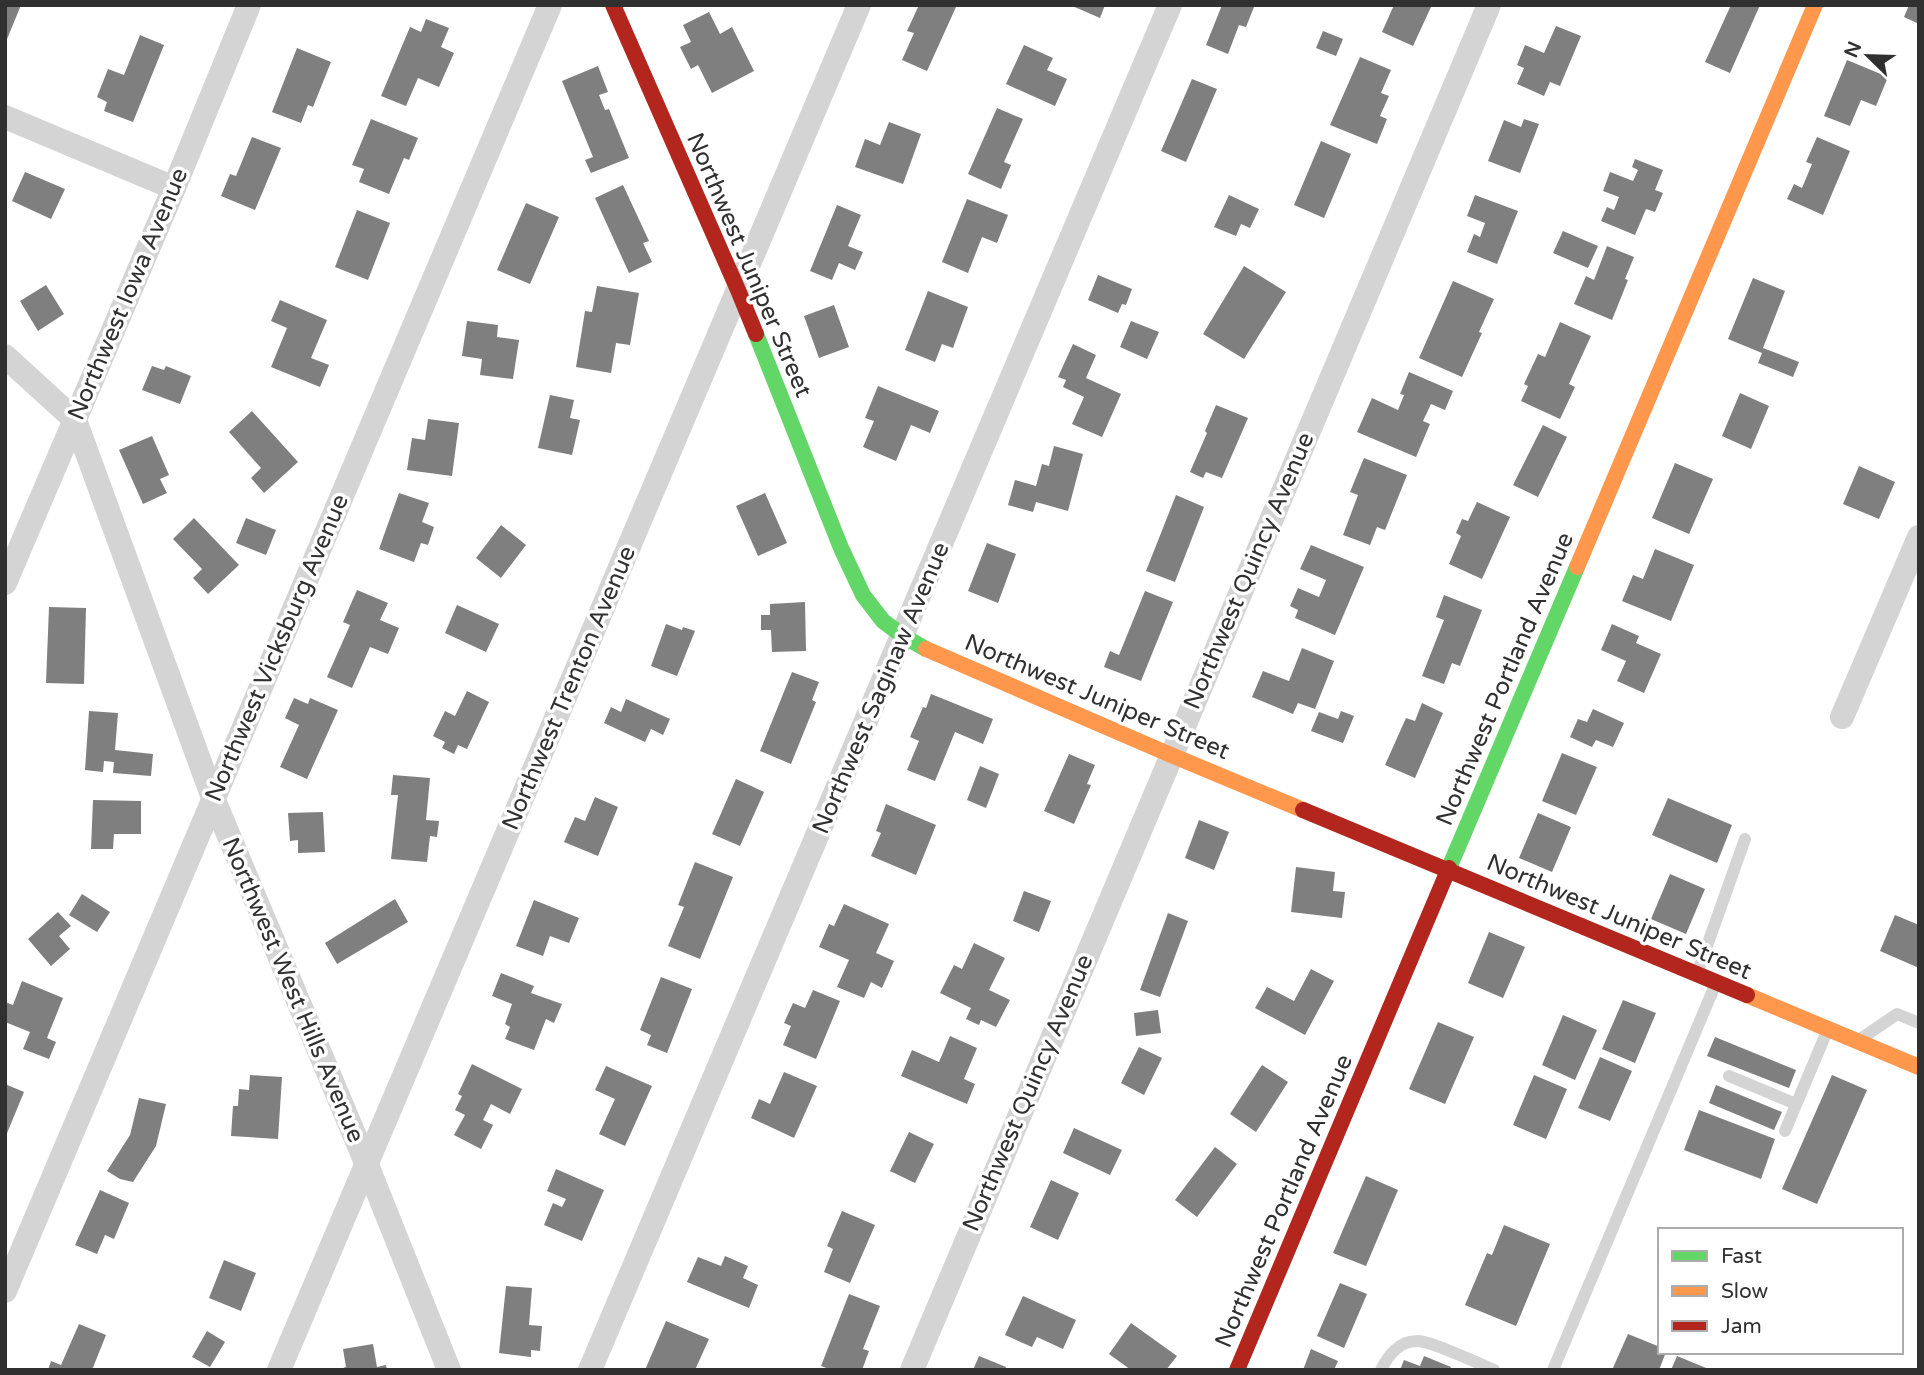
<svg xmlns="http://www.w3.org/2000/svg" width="1924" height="1375" font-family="'Varela Round',sans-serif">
<rect width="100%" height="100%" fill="#fff"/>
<g fill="#7f7f7f">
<polygon points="5,5 21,5 5,44"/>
<polygon points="919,5 956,7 927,71 902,60 914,33 907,31"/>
<polygon points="1070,5 1105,5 1100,18"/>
<polygon points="1222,5 1250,5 1254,7 1246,27 1239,25 1228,54 1206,45"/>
<polygon points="1394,5 1427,5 1431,7 1413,46 1382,32"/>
<polygon points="1731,5 1760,5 1730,73 1705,62"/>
<polygon points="1909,5 1919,5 1919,24 1904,17"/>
<polygon points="709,12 720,34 732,27 754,71 712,93 698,65 691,69 680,47 691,42 683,25"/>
<polygon points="426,19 449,28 441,47 454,53 439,87 418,78 406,106 381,96 410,27 421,32"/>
<polygon points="1556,26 1581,36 1560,86 1550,82 1544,96 1517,84 1524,68 1517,65 1525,45 1544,53"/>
<polygon points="1323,31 1343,39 1336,56 1316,48"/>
<polygon points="140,35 164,45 133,122 104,111 107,102 97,97 108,69 124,75"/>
<polygon points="1024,45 1053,58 1047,70 1067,79 1055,106 1006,84"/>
<polygon points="297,48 331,62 313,107 308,105 301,123 272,112"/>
<polygon points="1360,57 1391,70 1381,93 1389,96 1380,116 1387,119 1377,144 1330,125"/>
<polygon points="1847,60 1888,77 1876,106 1861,100 1850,126 1824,116"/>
<polygon points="598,66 608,92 599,95 605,110 609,109 629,158 591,173 585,160 593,157 562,81"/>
<polygon points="1192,79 1217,89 1186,162 1161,151"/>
<polygon points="997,108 1023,119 1004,162 1011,165 1001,189 968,174"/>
<polygon points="371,119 418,138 409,160 404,158 389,194 359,182 364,169 352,165"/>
<polygon points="1524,119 1539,124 1520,173 1488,161 1504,120 1521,127"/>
<polygon points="889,122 921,134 903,184 855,167 865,139 880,145"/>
<polygon points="252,137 281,148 255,210 221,196 230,174 236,176"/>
<polygon points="1817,137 1850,151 1823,215 1787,199 1794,184 1802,188 1812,164 1806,162"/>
<polygon points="1321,141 1351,154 1324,218 1294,205"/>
<polygon points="1635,159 1663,170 1655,190 1663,193 1655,212 1646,209 1635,235 1601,221 1607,207 1614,210 1619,197 1603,191 1610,172 1633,181 1638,170 1632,167"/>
<polygon points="25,172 65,189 51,219 12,201"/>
<polygon points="623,185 649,241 643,243 652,262 629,273 595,198"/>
<polygon points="1229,195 1259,209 1250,228 1241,224 1236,236 1214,227"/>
<polygon points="1475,195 1518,211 1497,264 1467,252 1474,234 1480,237 1485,223 1467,216"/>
<polygon points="967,199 1008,215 997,243 982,237 968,273 942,262"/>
<polygon points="526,203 559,217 530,284 497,270"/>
<polygon points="837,205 861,215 848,246 863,252 855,270 839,263 832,280 810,271"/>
<polygon points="357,210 390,223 368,280 335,267"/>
<polygon points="1563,231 1598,246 1588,268 1553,253"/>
<polygon points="1607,246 1634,257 1625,279 1628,280 1612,320 1574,304 1586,276 1594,280"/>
<polygon points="1244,266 1286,292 1244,359 1203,334"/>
<polygon points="1098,275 1132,289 1126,305 1122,304 1118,313 1088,300"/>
<polygon points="1753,278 1785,291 1763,348 1799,362 1793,377 1758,363 1762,353 1728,339"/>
<polygon points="1453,281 1494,299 1479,332 1482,333 1462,377 1419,358"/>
<polygon points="46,285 64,314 38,331 20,301"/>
<polygon points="597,286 639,293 630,345 616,343 611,373 576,367 585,311 592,312"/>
<polygon points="928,291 968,307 953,348 942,344 935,362 905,350"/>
<polygon points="280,300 327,320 311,358 329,365 320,387 271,367 287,328 271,321"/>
<polygon points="834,305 849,347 819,358 804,316"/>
<polygon points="467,321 498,325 497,337 519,340 513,379 480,375 482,359 462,356"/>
<polygon points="1131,321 1159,332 1147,359 1120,347"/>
<polygon points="1560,322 1591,336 1569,384 1575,387 1560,419 1521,401 1528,386 1524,384 1538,354 1545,357"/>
<polygon points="1073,344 1096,355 1086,378 1121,394 1102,437 1072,424 1084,397 1063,387 1066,380 1058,377"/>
<polygon points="152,366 164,370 166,366 191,376 180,404 142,390"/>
<polygon points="1409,372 1453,391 1445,410 1431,404 1423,421 1430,424 1416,457 1357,432 1372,398 1398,410 1404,395 1400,394"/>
<polygon points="878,386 939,411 930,433 911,425 896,461 863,447 874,421 865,418"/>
<polygon points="1740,393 1769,406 1751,449 1722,436"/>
<polygon points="550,395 574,400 570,418 580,420 572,455 538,448"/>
<polygon points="1216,405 1248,418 1222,478 1206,472 1203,478 1190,472 1207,433 1205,431"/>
<polygon points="252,411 298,462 264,493 251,478 261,468 229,432"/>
<polygon points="428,419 459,423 452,476 407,470 412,438 425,440"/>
<polygon points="1543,425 1567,437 1538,497 1513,485"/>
<polygon points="152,436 169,475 160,479 167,493 143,504 119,450"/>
<polygon points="1054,446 1083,454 1068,511 1036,502 1033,512 1008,505 1015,480 1036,486 1042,464 1049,466"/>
<polygon points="1364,458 1407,475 1385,530 1377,527 1370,545 1343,535 1358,495 1350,492"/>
<polygon points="1675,463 1713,479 1689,534 1652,518"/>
<polygon points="1859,466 1895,482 1879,519 1843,504"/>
<polygon points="399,493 429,503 422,522 434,527 428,545 421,543 414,562 379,549"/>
<polygon points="765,493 787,543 758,556 736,506"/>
<polygon points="1176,495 1204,507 1175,582 1146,571"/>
<polygon points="1477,502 1510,517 1482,579 1449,564 1461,536 1456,533 1462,519 1468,521"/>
<polygon points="194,518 239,565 208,594 193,578 202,569 173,539"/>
<polygon points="246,518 276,530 266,555 236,543"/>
<polygon points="501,525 526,545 501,578 476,558"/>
<polygon points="987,543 1016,554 998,603 968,591"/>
<polygon points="1311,545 1364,567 1335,635 1295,618 1298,610 1290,606 1298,588 1319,597 1326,580 1300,569"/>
<polygon points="1655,549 1694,565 1671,621 1622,601 1633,575 1643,579"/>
<polygon points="357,590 388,603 380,620 399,628 388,654 370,647 352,688 327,677 350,625 343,622"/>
<polygon points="1145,591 1173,602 1141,681 1104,667 1110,651 1119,655"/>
<polygon points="1444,595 1482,610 1460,666 1452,663 1444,684 1422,676 1444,620 1436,617"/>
<polygon points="805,602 806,651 772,652 771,630 761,630 761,615 770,615 770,604"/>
<polygon points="457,605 499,624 486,652 445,633"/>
<polygon points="49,607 86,608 84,684 46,683"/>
<polygon points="666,624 682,630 683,627 695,631 677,676 651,666"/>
<polygon points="1612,624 1639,636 1636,643 1661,654 1644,693 1617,681 1626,661 1601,650"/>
<polygon points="1302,648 1334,661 1315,709 1298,703 1293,714 1252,697 1263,671 1289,681"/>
<polygon points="792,672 819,682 812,700 816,702 791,764 760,751"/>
<polygon points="467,691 489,702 467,749 458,745 454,754 442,748 445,742 433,736 445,711 455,716"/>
<polygon points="931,694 993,719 983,744 955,732 935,781 907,770 919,741 910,737 923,707 926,708"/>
<polygon points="294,698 308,704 310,698 338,710 307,779 280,767 299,725 285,718"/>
<polygon points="626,699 670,719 663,735 651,729 645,742 604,723 611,707 621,712"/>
<polygon points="1422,703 1443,713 1415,778 1385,765 1406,718 1415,721"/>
<polygon points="1593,709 1624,723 1613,747 1596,740 1592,747 1570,737 1578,719 1587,722"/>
<polygon points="89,711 118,713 115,750 153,754 151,776 113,773 114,762 104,761 103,772 85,770"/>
<polygon points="1341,711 1354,716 1343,743 1311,731 1319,712 1338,719"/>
<polygon points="1562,753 1597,767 1576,815 1542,801"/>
<polygon points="1069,754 1095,765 1087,784 1091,785 1074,824 1044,811"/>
<polygon points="980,766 999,774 986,808 967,800"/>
<polygon points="393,775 430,778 426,820 439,821 437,837 430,836 427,862 391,859 398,795 391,795"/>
<polygon points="736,779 764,792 740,846 712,834"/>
<polygon points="595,797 618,807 598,856 564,842 575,817 585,821"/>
<polygon points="1668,798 1732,825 1717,863 1652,835"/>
<polygon points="93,800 141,801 141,834 114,834 113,849 91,849"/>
<polygon points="886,804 936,825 916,875 871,856 881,833 876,831"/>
<polygon points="323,812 325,852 298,853 298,840 290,841 288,813"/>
<polygon points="1538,813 1571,827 1552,872 1519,858"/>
<polygon points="1199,820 1229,832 1214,870 1185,858"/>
<polygon points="695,862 733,877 700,959 668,946 684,907 678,905"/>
<polygon points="1296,867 1335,872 1333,891 1345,892 1342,918 1291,912"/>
<polygon points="1670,874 1705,889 1686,934 1651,919"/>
<polygon points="1024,891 1051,901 1039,932 1013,921"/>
<polygon points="82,894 110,912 97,932 69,915"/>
<polygon points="395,899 408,922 337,964 325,943"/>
<polygon points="534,900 579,918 569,943 550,936 543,956 516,946"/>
<polygon points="844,904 889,924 876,953 894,961 882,988 871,982 864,998 837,987 849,960 819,947 829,924 834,926"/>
<polygon points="58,912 71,926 59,936 70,949 51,966 28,939"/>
<polygon points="1168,913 1188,921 1160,997 1140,990"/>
<polygon points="1895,915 1919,925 1919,968 1880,951"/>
<polygon points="1489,932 1525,947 1503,998 1468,983"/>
<polygon points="974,943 1005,958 989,990 1010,1000 996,1027 981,1020 979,1025 966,1019 971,1008 940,993 954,965 962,969"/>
<polygon points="1311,969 1334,981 1305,1035 1255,1008 1267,987 1294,1001"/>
<polygon points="501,973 534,986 531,993 562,1004 554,1023 546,1019 534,1050 505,1039 510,1027 505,1024 512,1004 492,996"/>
<polygon points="661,977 692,989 667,1053 647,1045 651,1035 640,1030"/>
<polygon points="22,981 63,998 47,1038 56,1042 49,1059 23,1049 30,1032 5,1022 5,1002 13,1005"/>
<polygon points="813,990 840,1001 816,1059 783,1045 791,1026 784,1023 793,1003 805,1008"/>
<polygon points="1623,1000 1656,1013 1635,1063 1602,1049"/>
<polygon points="1158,1010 1161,1033 1136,1036 1134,1013"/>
<polygon points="1563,1015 1597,1030 1575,1080 1542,1065"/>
<polygon points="1438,1022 1474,1037 1445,1104 1409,1089"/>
<polygon points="950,1036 977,1048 964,1079 975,1084 967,1104 901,1076 912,1050 939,1062"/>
<polygon points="1715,1037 1796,1070 1789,1088 1707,1056"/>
<polygon points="1139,1047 1162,1058 1144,1095 1121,1083"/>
<polygon points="1600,1057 1632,1071 1610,1121 1578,1108"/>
<polygon points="472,1064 522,1089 510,1114 491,1104 483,1120 493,1125 481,1149 454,1135 465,1115 455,1110 462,1096 458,1094"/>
<polygon points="1262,1065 1288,1082 1256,1132 1230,1114"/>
<polygon points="606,1066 652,1086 625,1146 599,1134 615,1099 595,1090"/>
<polygon points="784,1072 817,1086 794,1138 751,1118 759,1099 770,1104"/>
<polygon points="250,1075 282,1077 278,1139 231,1136 233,1106 238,1106 239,1089 249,1090"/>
<polygon points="1534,1075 1567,1089 1546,1139 1513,1125"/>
<polygon points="1832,1075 1867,1090 1817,1204 1782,1189"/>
<polygon points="5,1084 24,1092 5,1138"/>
<polygon points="1716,1085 1782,1112 1774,1130 1709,1103"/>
<polygon points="139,1098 166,1104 156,1146 133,1182 120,1179 107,1171 130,1135"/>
<polygon points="1699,1110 1775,1139 1761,1179 1684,1150"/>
<polygon points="1074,1128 1122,1150 1110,1175 1063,1153"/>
<polygon points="909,1132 934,1144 915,1183 890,1171"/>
<polygon points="1215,1147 1237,1164 1197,1217 1175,1200"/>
<polygon points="556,1169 604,1190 582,1241 544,1225 553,1203 562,1207 566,1199 547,1191"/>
<polygon points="1366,1176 1398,1190 1366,1266 1333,1253"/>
<polygon points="1051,1180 1079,1193 1058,1240 1030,1227"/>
<polygon points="100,1190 129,1203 114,1239 105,1235 97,1254 75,1245"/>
<polygon points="842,1211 875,1225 850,1283 824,1272 833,1249 827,1246"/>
<polygon points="1504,1225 1550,1244 1516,1326 1465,1305 1487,1253 1492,1255"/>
<polygon points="725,1256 748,1266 743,1278 758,1285 749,1308 687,1282 698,1257 721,1266"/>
<polygon points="224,1260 256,1273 241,1311 209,1298"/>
<polygon points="1340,1283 1367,1294 1344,1348 1317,1336"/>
<polygon points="506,1286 532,1288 529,1325 542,1326 540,1351 531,1350 531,1357 499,1353"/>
<polygon points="849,1294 880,1306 863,1349 869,1351 862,1370 832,1370 821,1366"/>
<polygon points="1023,1296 1076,1320 1063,1349 1037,1337 1032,1347 1005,1335"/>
<polygon points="666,1321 709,1339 695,1370 645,1370"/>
<polygon points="1131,1323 1177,1356 1166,1370 1131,1370 1109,1354"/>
<polygon points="79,1324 106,1335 92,1370 48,1370 51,1361 61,1365"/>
<polygon points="207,1331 225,1342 210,1367 192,1357"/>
<polygon points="1628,1334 1660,1347 1660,1352 1666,1352 1659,1370 1612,1370"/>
<polygon points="373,1344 377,1367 386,1365 387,1370 337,1370 346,1367 343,1349"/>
<polygon points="1311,1349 1338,1361 1334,1370 1303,1370"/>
<polygon points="979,1356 1006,1367 1005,1370 973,1370"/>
<polygon points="1424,1356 1451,1367 1449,1370 1400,1370 1404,1360 1420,1366"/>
<polygon points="1677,1356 1711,1370 1671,1370"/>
</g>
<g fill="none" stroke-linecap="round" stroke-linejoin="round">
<g stroke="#d4d4d4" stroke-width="12">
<polyline points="1697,974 1745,839"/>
<polyline points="1862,1038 1897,1014 1919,1023"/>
<polyline points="1729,1076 1796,1104"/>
<polyline points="1785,1131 1828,1029"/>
<path d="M1381 1370C1388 1355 1400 1341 1417 1341 1429 1340 1480 1364 1494 1370"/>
<polyline points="1553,1370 1716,983"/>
</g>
<g stroke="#d4d4d4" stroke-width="24">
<polyline points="5,117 174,188"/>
<polyline points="5,356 75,420 213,798 367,1165 449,1370"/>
<polyline points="5,583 174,188 249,5"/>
<polyline points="1842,717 1919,537"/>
<polyline points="5,1291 550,5"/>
<polyline points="279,1370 859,5"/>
<polyline points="590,1370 1170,5"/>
<polyline points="912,1370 1489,5"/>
</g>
<g stroke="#63d668" stroke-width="16">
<polyline points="756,334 841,548 863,595 883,621 903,636 926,649"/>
<polyline points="1449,868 1577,567"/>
</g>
<g stroke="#ff974d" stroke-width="16">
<polyline points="1577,567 1815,5"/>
<polyline points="926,649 1171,755 1303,810"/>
<polyline points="1747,995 1919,1067"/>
</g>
<g stroke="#b3261e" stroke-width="16">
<polyline points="613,5 738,290 756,334"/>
<polyline points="1303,810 1747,995"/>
<polyline points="1237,1370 1449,868"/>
</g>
</g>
<g text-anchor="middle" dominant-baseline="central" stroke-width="7" stroke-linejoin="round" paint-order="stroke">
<g font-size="24" fill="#303030" stroke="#fff">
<text transform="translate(749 265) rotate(67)">Northwest Juniper Street</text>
<text transform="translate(128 294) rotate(-67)">Northwest Iowa Avenue</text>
<text transform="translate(1249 571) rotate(-67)">Northwest Quincy Avenue</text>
<text transform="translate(277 648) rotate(-67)">Northwest Vicksburg Avenue</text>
<text transform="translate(1505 679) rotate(-67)">Northwest Portland Avenue</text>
<text transform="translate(569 688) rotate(-67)">Northwest Trenton Avenue</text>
<text transform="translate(881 688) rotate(-67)">Northwest Saginaw Avenue</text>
<text transform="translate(1097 697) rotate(23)">Northwest Juniper Street</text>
<text transform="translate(1619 917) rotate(23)">Northwest Juniper Street</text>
<text transform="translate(293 990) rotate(67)">Northwest West Hills Avenue</text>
<text transform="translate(1028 1093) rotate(-67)">Northwest Quincy Avenue</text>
<text transform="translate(1284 1201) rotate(-67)">Northwest Portland Avenue</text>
</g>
</g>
<rect width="1924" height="1375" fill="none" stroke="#303030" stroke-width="14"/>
<rect x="1658" y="1228" width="245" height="126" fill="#ffffff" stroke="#acacac" stroke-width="2"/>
<rect x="1672" y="1251" width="35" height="10" fill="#63d668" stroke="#acacac" stroke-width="2"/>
<text x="1721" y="1263" font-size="21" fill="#303030">Fast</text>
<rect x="1672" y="1286" width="35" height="10" fill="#ff974d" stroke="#acacac" stroke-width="2"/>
<text x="1721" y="1298" font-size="21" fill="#303030">Slow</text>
<rect x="1672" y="1321" width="35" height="10" fill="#b3261e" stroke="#acacac" stroke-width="2"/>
<text x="1721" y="1333" font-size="21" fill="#303030">Jam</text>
<g transform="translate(1868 56) rotate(293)" stroke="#ffffff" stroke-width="5" paint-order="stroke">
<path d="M0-5L12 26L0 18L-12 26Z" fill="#303030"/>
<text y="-10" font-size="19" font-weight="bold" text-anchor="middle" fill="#303030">N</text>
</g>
</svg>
